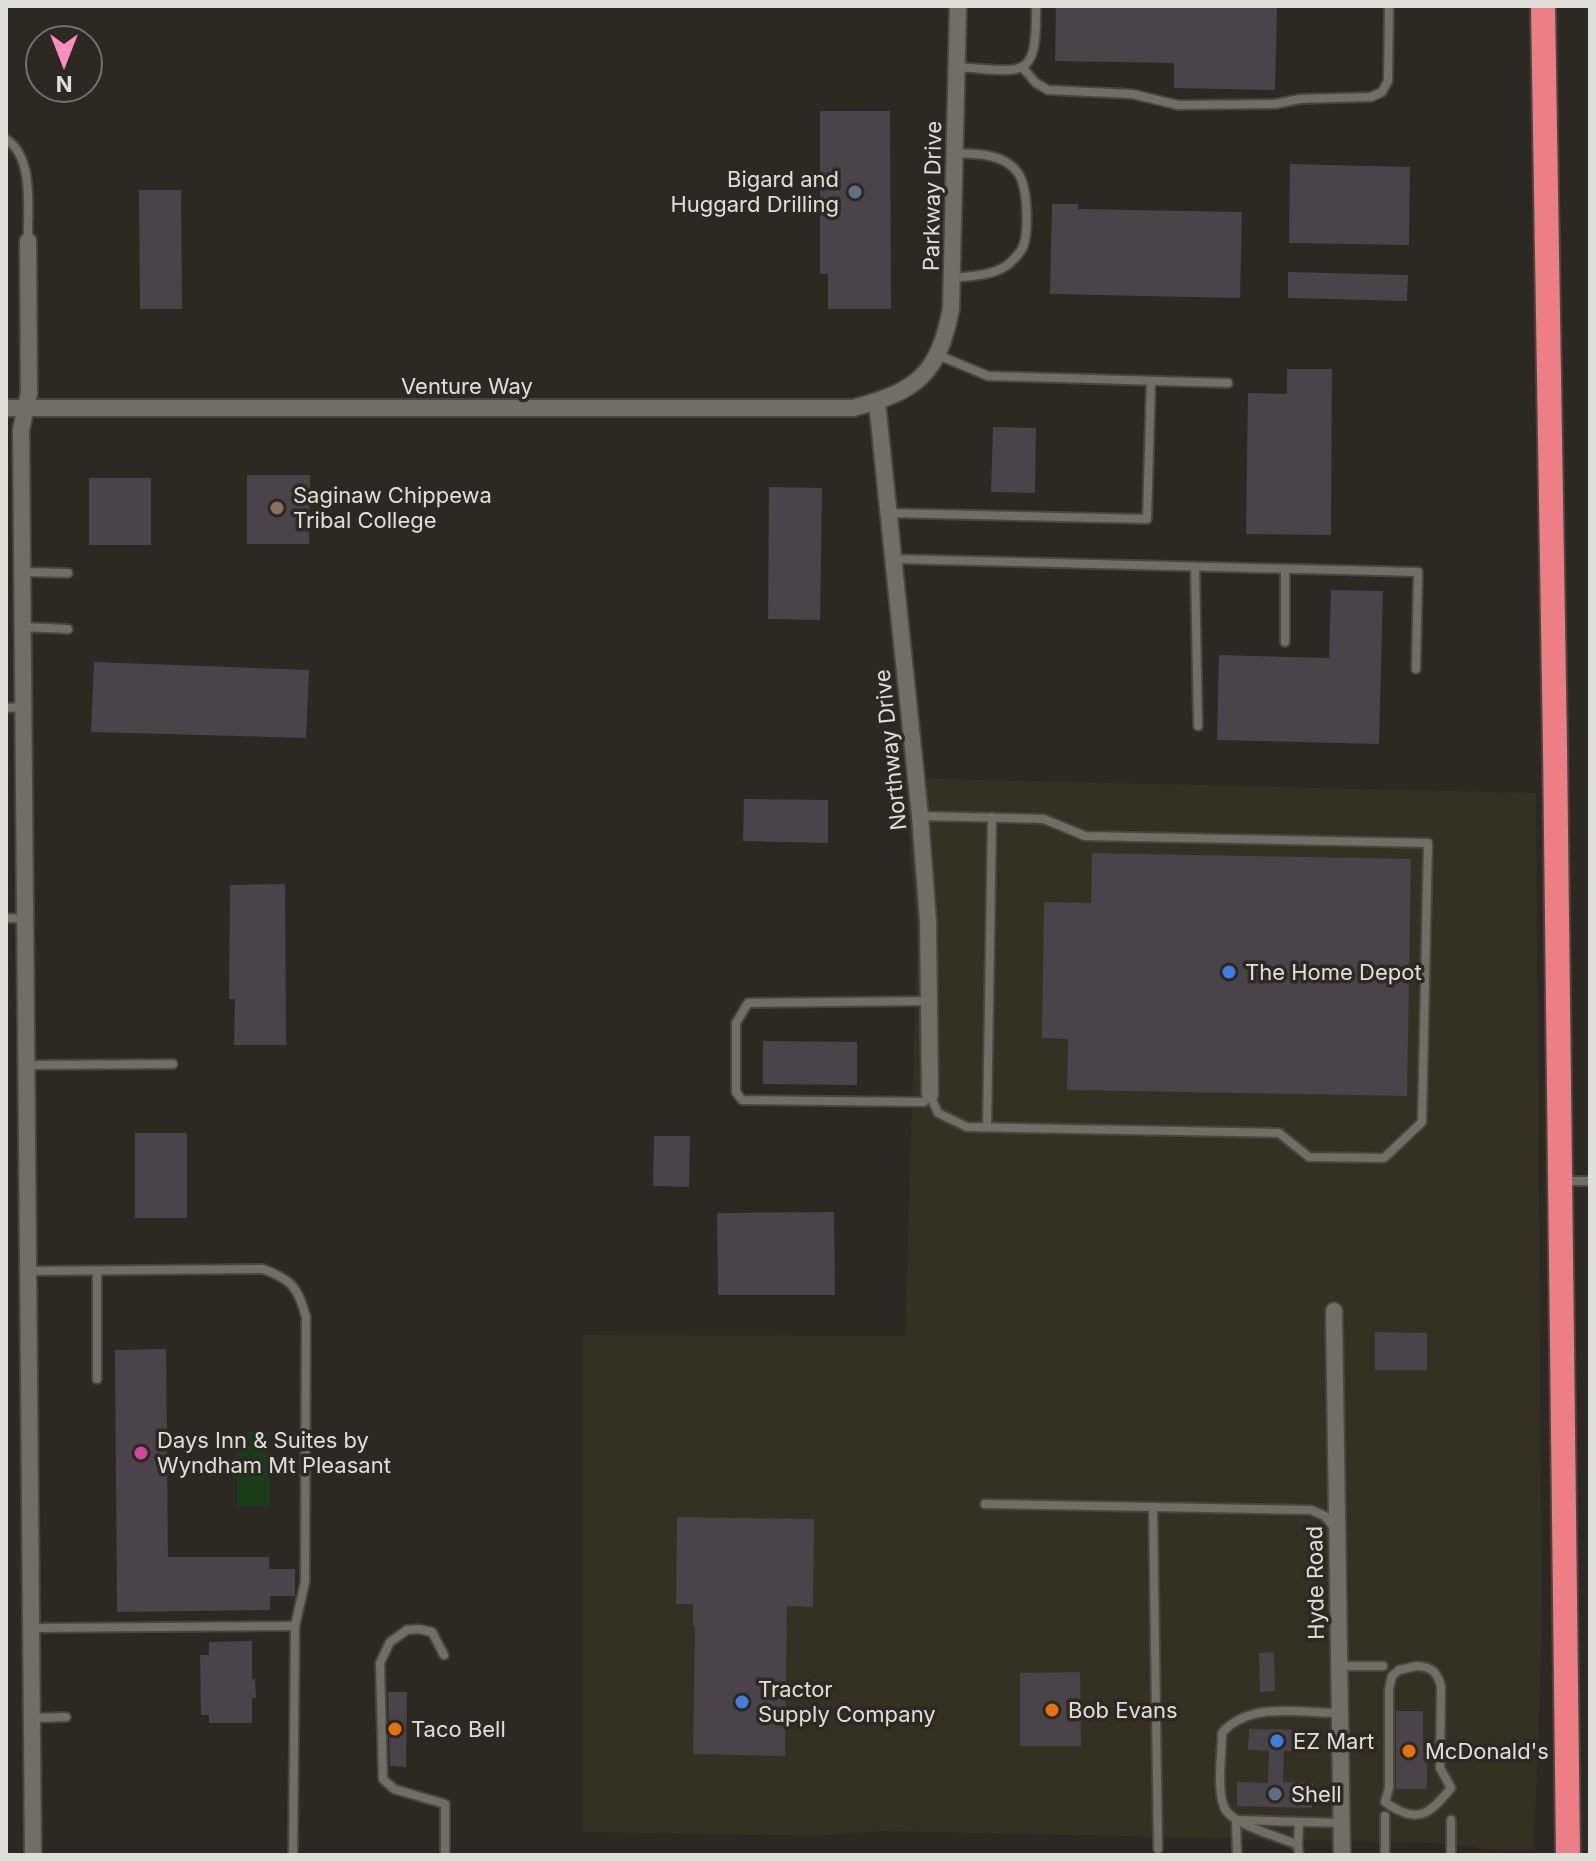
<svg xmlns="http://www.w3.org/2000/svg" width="1596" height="1861" font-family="Inter,sans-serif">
<rect width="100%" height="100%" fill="#2b2921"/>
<polygon fill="#343022" points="904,778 1536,793 1542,1628 1534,1850 1508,1851 1436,1843 884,1831 817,1836 583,1832 583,1335 905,1336 917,944"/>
<polygon fill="#193c19" points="269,1431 269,1506 237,1506 236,1432"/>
<g fill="#4a4349">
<polygon points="1056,6 1277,6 1275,90 1174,88 1174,63 1055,61"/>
<polygon points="820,111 890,111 891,309 828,309 828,274 820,274"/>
<polygon points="1290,164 1410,167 1409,245 1289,243"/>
<polygon points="139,190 181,190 182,309 140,309"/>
<polygon points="1052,204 1078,204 1078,209 1242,212 1240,298 1050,294"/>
<polygon points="1288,272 1408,275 1407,301 1288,298"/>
<polygon points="1287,369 1332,369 1331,535 1246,534 1248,393 1287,394"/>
<polygon points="993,427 1036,428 1035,493 991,492"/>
<polygon points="247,475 310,475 309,544 247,544"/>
<rect x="89" y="478" width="62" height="67"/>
<polygon points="769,487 822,488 820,620 768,619"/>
<polygon points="1331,590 1383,591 1379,744 1217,740 1219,655 1329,658"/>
<polygon points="94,662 309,670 306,738 91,732"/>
<polygon points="744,799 828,800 828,843 743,841"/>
<polygon points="1092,853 1411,859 1407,1096 1067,1090 1068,1039 1042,1038 1044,902 1091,903"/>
<polygon points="285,884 286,1045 234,1045 235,999 229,999 230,885"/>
<polygon points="763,1041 857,1042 857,1085 763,1084"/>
<rect x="135" y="1133" width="52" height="85"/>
<polygon points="654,1136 690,1136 689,1187 653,1186"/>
<polygon points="834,1212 835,1295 718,1295 717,1213"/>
<polygon points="1375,1332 1427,1333 1427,1370 1375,1370"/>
<polygon points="166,1349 168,1557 269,1557 269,1569 295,1569 295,1596 270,1596 270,1610 117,1612 115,1350"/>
<polygon points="677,1517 814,1519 813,1607 787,1606 785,1756 693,1754 695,1626 693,1626 693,1604 676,1604"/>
<polygon points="252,1641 252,1679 255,1679 256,1698 252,1698 252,1723 209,1723 209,1715 201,1715 200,1655 209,1655 209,1642"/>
<polygon points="1274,1652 1275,1691 1260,1692 1259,1653"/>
<polygon points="1080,1672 1081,1746 1020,1746 1020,1673"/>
<polygon points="388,1692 407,1692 406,1767 390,1766"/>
<polygon points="1396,1711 1423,1711 1423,1751 1427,1751 1427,1789 1396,1789"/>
<polygon points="1249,1729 1306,1730 1306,1752 1284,1751 1283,1782 1313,1783 1312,1808 1237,1806 1237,1782 1268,1783 1269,1751 1248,1750"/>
</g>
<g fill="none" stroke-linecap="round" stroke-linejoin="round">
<g stroke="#494640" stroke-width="12">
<g id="lane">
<path d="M957 67C1024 71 1037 83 1036 6"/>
<polyline points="1023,68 1036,83 1048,90 1132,94 1178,105 1275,104 1300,99 1371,97 1382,92 1388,81 1389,6"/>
<path d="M6 139C35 158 27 210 28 241"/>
<path d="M952 278C971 276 990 276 1006 266 1012 262 1020 253 1023 247 1029 231 1028 187 1018 173 1004 153 976 154 955 153"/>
<polyline points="938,355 988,376 1228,383"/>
<polyline points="889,513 1147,519 1151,381"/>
<polyline points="893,559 1418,572 1416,669"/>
<polyline points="1195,567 1198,726"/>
<polyline points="22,572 68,573"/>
<polyline points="23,627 68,629"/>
<polyline points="1285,642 1285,569"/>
<polyline points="6,708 23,707"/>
<polyline points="920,816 1044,819 1085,836 1428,843 1422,1122 1384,1158 1309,1157 1279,1133 967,1127 938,1113 930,1095 924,1102 742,1100 736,1092 736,1023 748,1003 929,1001"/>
<polyline points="6,918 25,919"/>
<polyline points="27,1065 173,1064"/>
<polyline points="987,1127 992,817"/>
<polyline points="1563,1181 1590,1181"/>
<path d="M29 1271 263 1269C292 1280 298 1287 306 1317L305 1582 295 1626 293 1855"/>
<polyline points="97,1271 97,1379"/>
<polyline points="985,1504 1311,1510 1325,1516 1335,1529"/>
<polyline points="1153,1507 1158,1849"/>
<polyline points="32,1628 295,1626"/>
<polyline points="444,1655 432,1632 419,1629 407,1630 390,1642 380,1663 383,1779 394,1789 445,1804 445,1855"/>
<polyline points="1340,1666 1383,1666"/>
<path d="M1417 1666C1432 1667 1437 1672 1441 1686L1440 1768 1451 1788C1429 1815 1417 1825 1385 1802L1389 1788V1689L1392 1676 1399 1670Z"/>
<polyline points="32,1718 66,1717"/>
<polyline points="1385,1816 1385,1855"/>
<polyline points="1298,1845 1299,1822"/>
<polyline points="1237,1855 1236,1820 1342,1823"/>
<path d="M1299 1855 1298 1845C1282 1838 1232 1824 1225 1809 1216 1793 1222 1752 1222 1733 1249 1701 1301 1713 1339 1713"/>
<polyline points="1451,1855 1451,1820"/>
</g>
</g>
<g stroke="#494640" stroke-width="20">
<g id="street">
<polyline points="28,241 29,393 21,430 33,1855"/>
<polyline points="877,402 920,816 928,921 930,1095"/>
<path d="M6 408H853C917 391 938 375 951 309L958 6"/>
<polyline points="1334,1311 1342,1855"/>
</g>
</g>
<g stroke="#494640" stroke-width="28">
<polyline id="highway" points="1543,6 1555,747 1568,1855"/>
</g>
<use href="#lane" stroke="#716e66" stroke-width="8"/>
<use href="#street" stroke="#716e66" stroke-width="16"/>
<use href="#highway" stroke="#ed7e86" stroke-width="24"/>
</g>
<g fill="#5c6f8a" stroke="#2b2921" stroke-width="3">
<circle cx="855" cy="192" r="8"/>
<circle cx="1275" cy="1794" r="8"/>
</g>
<circle fill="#8d6e63" stroke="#2b2921" stroke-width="3" cx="277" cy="508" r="8"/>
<g fill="#3f7fe0" stroke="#2b2921" stroke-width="3">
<circle cx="1229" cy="972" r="8"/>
<circle cx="742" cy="1702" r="8"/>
<circle cx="1277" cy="1741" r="8"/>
</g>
<circle fill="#d1479c" stroke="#2b2921" stroke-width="3" cx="141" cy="1453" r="8"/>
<g fill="#e8710a" stroke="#2b2921" stroke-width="3">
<circle cx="1052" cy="1710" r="8"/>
<circle cx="395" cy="1729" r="8"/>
<circle cx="1409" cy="1751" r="8"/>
</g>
<g text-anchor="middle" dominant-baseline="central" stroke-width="7" stroke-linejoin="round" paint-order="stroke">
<g font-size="22" fill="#e0ded9" stroke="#2b2921" text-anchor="start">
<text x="839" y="179" text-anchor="end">Bigard and<tspan x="839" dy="25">Huggard Drilling</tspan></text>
<text x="293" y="495">Saginaw Chippewa<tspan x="293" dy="25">Tribal College</tspan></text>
<text x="1245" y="972">The Home Depot</text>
<text x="157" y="1440">Days Inn &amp; Suites by<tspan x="157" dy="25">Wyndham Mt Pleasant</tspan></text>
<text x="758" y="1689">Tractor<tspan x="758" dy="25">Supply Company</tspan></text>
<text x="1068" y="1710">Bob Evans</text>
<text x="411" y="1729">Taco Bell</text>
<text x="1293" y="1741">EZ Mart</text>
<text x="1425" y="1751">McDonald's</text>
<text x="1291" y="1794">Shell</text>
</g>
<g font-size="22" fill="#e0ded9" stroke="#2b2921">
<text transform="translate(932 196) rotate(-89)">Parkway Drive</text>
<text x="467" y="386">Venture Way</text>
<text transform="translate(890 750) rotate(-96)">Northway Drive</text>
<text transform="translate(1315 1583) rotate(-91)">Hyde Road</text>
</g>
</g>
<rect width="1596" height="1861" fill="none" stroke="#e0ded9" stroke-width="16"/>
<g transform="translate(64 64) rotate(180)"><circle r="38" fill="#2b2921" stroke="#73716b" stroke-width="2"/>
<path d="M0-6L14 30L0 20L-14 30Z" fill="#fd8ec0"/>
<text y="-12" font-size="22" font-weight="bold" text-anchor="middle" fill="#e0ded9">N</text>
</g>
</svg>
